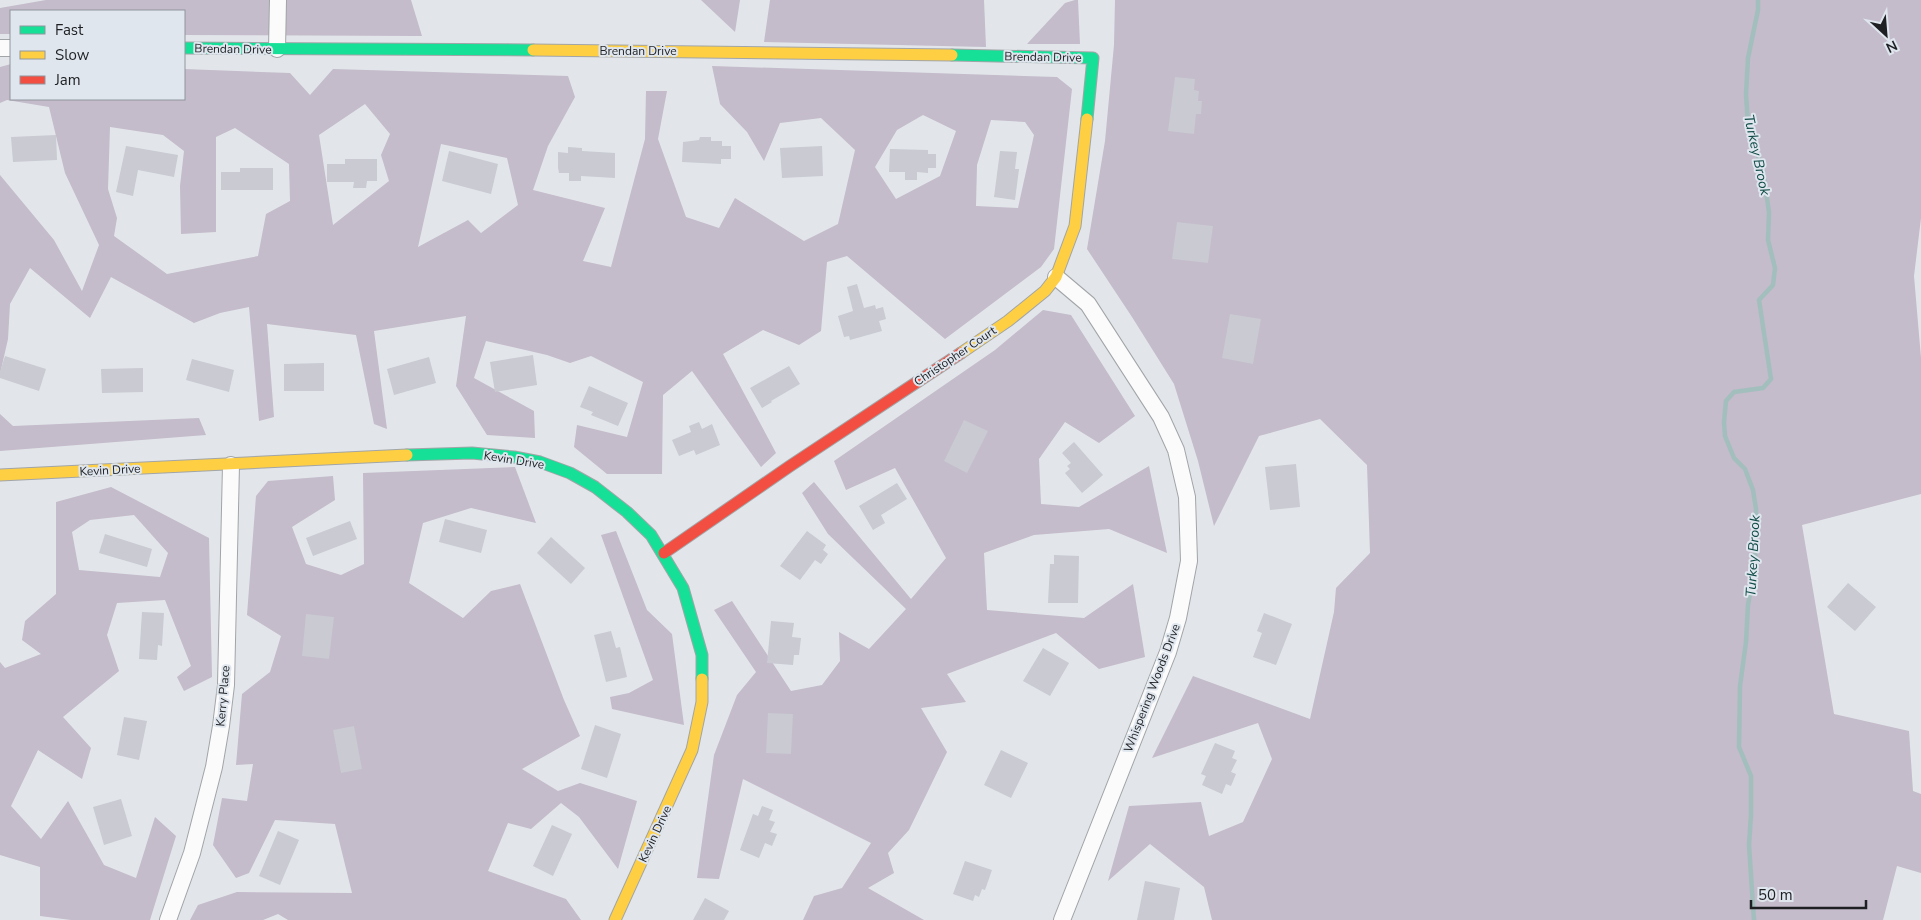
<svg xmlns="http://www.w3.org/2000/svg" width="1921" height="920" font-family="'Nunito Sans',sans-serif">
<rect width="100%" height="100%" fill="#e2e6ea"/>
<g fill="#c4bbcb" fill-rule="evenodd">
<polygon points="46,0 411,0 422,36 184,35 184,11 11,11 11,34 0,34 0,8"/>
<polygon points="701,0 740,0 735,32"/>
<polygon points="770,0 984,0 986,47 764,42"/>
<polygon points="1075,0 1078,0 1080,44 1027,44 1065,3"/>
<polygon points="1115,0 1921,0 1921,218 1914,276 1921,358 1921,494 1802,525 1834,714 1909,731 1913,791 1921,794 1921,873 1897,866 1883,920 1212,920 1204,887 1150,844 1108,881 1129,806 1201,802 1209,836 1243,822 1272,759 1258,723 1152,758 1193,676 1310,719 1334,612 1336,588 1370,553 1367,465 1320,419 1259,436 1214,526 1198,461 1174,384 1132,317 1087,249 1105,141 1114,45"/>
<path d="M11 64V99H184V69L290 73 310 95 333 69 568 76 575 97 548 146 533 190 605 208 583 261 611 267 645 139 646 91H667L658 139 686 217 719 228 735 198 804 241 838 224 855 150 821 118 780 123 764 161 747 132 720 104 712 66 1057 77 1072 89 1054 249 1041 267 945 339 847 256 827 262 821 331 799 345 763 330 723 354 776 453 761 467 692 371 663 395 662 474H607L574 447 577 425 627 437 643 382 591 356 570 363 547 355 486 341 474 378 534 411 535 438 487 435 456 386 466 316 374 331 387 429 374 424 356 335 267 324 274 417 259 421 249 307 220 313 194 323 111 277 90 318 30 268 10 304 8 339 0 374V175L54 240 82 291 99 245 65 173 49 107 7 100 0 103V67ZM365 104 390 134 381 155 389 181 333 225 319 135ZM923 115 956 131 940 176 896 199 875 167 897 130ZM991 120 1025 122 1034 135 1018 208 976 206 977 165ZM110 127 163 135 184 151 180 186 181 234 216 232V137L235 128 289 164 290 201 266 214 258 256 167 274 114 236 117 218 108 189ZM441 144 507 158 518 205 481 233 468 220 418 247Z"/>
<polygon points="1043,310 1071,315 1135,416 1099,443 1065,422 1039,459 1041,504 1079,507 1149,466 1167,553 1109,529 1034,535 984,553 987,610 1084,618 1133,584 1145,657 1099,669 1056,633 947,674 966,702 921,708 947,752 909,830 888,853 894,873 868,888 924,920 803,920 814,896 842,888 871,843 743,779 719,879 697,878 714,755 737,695 756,672 714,610 732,601 791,691 822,685 840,661 839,632 869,649 906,609 828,534 802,493 814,482 911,599 946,558 895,468 846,490 834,461 995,350"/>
<polygon points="0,414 13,426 199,418 206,435 0,451"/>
<polygon points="515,467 536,523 471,508 423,523 409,583 463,618 491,591 520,584 564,700 580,736 522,769 558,791 580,783 637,801 618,869 579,817 561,803 531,829 508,823 488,871 566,899 581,920 288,920 278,914 263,920 190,920 198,905 237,892 352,893 335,824 275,820 249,873 236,878 213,845 222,798 247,801 253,764 236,765 242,694 270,672 281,636 247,615 256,496 268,481 333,476 335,500 292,527 306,564 341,575 364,564 363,473"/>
<path d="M111 487 209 538 212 677 184 691 177 677 191 666 165 600 117 603 107 635 119 671 63 717 91 748 82 779 38 750 11 806 41 839 68 801 104 865 136 878 155 817 176 836 150 920H71L40 916V867L0 855V662L5 668 41 654 22 640 25 621 56 594V502ZM134 515 168 553 160 577 79 570 72 532 90 520Z"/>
<polygon points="616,531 647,610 672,634 684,725 612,709 610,697 629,693 653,680 601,535"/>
</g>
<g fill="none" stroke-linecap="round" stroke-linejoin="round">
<polyline stroke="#a2bfbd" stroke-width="4.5" points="1754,920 1749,845 1751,815 1751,776 1739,747 1740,686 1746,642 1748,605 1755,565 1756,509 1753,490 1745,469 1734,458 1725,436 1724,422 1726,401 1734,392 1763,388 1771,379 1759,300 1773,285 1775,268 1768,240 1769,212 1763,171 1748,124 1746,94 1748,58 1758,10 1758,0"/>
</g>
<g fill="#c9cad2">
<polygon points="1175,77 1195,79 1194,90 1199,91 1198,101 1202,101 1201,114 1196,114 1194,134 1168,131"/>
<polygon points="56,135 57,160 13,162 11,137"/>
<polygon points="700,137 711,137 711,141 722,141 722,146 731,146 731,159 721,159 721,164 682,162 683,142 699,140"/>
<polygon points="126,146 178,155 174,177 138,170 133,196 116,192"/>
<polygon points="822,146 823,176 782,178 780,148"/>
<polygon points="568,147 582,148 582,151 615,153 615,178 581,176 581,181 569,181 569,173 559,173 558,168 558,152 568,153"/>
<polygon points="890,149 928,150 928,154 936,154 936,168 928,168 928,173 917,172 917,180 905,180 905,172 889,172"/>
<polygon points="449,151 498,164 491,194 442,181"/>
<polygon points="1000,151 1017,152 1015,169 1019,169 1015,200 994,197"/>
<polygon points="345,159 377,159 377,181 367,181 366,188 353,188 354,182 327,182 327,164 345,164"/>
<polygon points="240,168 273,168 273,190 221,190 221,172 240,172"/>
<polygon points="1177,222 1213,226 1208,263 1172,259"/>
<polygon points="857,284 864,308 875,305 876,309 883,307 886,319 879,321 882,331 850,340 849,336 844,337 838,316 853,311 847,287"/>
<polygon points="1230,314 1261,319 1253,364 1222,358"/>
<polygon points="533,355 537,385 495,392 490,362"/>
<polygon points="5,356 46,369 39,391 0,378 0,372"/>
<polygon points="429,357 436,383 394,395 387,369"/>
<polygon points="192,359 234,370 229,392 186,380"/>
<polygon points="324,363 324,391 284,391 284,364"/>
<polygon points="789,366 800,384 771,401 772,402 762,408 750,388"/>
<polygon points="143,368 143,392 102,393 101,369"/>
<polygon points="589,386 628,403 618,426 591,415 593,412 580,407"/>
<polygon points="964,420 988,431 967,473 944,461"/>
<polygon points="699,422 702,429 712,424 720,445 696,455 694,450 679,456 672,440 691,432 689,426"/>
<polygon points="1074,442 1103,475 1082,493 1065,473 1070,469 1067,466 1071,463 1062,453"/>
<polygon points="1296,464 1300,507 1270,510 1265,467"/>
<polygon points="897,483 907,499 881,515 885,523 873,530 859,506"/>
<polygon points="445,519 487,530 481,553 439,542"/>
<polygon points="350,521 357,539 313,556 306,538"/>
<polygon points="807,531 826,545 823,550 828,554 821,564 815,560 800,580 780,566"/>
<polygon points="105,534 152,549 147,567 99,553"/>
<polygon points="551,537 585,568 571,584 537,553"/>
<polygon points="1054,555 1079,556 1078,603 1048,603 1050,564 1054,564"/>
<polygon points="1848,583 1876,607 1855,631 1827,607"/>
<polygon points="142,612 164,613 162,646 158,645 157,660 139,659"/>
<polygon points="1264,613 1292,624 1276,665 1253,657 1262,633 1257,631"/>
<polygon points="306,614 334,617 329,659 302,656"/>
<polygon points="771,621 794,623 792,637 801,638 799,655 794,655 793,665 767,663"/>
<polygon points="611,631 616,648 620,647 627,677 606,682 594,635"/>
<polygon points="1043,648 1069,663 1050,696 1023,681"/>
<polygon points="768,713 793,714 791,754 766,753"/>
<polygon points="124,717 147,721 139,760 117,755"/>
<polygon points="595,725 621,734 607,778 581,769"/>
<polygon points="354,726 362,769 341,773 333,730"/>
<polygon points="1215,743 1235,751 1232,758 1237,760 1231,772 1236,774 1231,786 1226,784 1222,794 1202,785 1206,776 1201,774"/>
<polygon points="1001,750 1028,763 1011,798 984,785"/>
<polygon points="121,799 132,836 104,845 93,807"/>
<polygon points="762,806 773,810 769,820 775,822 770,832 777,834 772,846 765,843 759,858 740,850 753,814 758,816"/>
<polygon points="552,825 572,834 553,876 533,866"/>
<polygon points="278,831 299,840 280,885 259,876"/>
<polygon points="965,861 992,870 985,890 982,889 979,897 975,895 973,901 953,894"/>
<polygon points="1145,881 1180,888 1174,920 1137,920"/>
<polygon points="705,898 729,911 724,920 693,920"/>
</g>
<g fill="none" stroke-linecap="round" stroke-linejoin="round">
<g stroke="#a2a5a7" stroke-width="18">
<g id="street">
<polyline points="0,48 11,48"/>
<polyline points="277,49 278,0"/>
<polyline points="1056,277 1088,304 1161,417 1176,450 1187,497 1189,561 1178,618 1168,652 1062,920"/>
<polyline points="168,920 192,853 214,767 221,726 226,685 231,465"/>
</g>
</g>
<g stroke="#a2a5a7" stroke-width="13">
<g id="fast">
<polyline points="184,48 533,50"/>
<polyline points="952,55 1093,58 1087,119"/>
<polyline points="407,455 472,453 514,457 540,462 570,473 595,487 627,512 651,535 683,588 702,655 702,679"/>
</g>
</g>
<g stroke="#a2a5a7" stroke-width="13">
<g id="slow">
<polyline points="533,50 952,55"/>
<polyline points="961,353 1008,321 1045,291 1056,277 1075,226 1087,119"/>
<polyline points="0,475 407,455"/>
<polyline points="615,920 692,750 702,702 702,679"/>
</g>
</g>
<g stroke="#a2a5a7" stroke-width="13">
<polyline id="jam" points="664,553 790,466 961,353"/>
</g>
<use href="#street" stroke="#fbfbfc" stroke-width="16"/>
<use href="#fast" stroke="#16e098" stroke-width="11"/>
<use href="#slow" stroke="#ffcf43" stroke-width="11"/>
<use href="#jam" stroke="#f24e42" stroke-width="11"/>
</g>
<g text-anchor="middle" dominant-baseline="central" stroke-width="4" stroke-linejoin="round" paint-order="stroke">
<g font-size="12" fill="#1d1f22" stroke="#dfe6ee">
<text transform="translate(233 49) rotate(1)">Brendan Drive</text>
<text x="638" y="51">Brendan Drive</text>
<text transform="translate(1043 57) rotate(1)">Brendan Drive</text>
<text transform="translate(955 356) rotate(-34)">Christopher Court</text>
<text transform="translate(514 460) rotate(9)">Kevin Drive</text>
<text transform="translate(110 470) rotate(-3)">Kevin Drive</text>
<text transform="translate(1152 688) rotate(-69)">Whispering Woods Drive</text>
<text transform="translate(223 696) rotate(-85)">Kerry Place</text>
<text transform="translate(655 834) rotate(-65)">Kevin Drive</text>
</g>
<g font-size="14" font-style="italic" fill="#104b47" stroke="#dfe6ee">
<text transform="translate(1757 155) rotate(78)">Turkey Brook</text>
<text transform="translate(1753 556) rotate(-87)">Turkey Brook</text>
</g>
</g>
<rect x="10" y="10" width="175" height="90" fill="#dfe6ee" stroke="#91969c"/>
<rect x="20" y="26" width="25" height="8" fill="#16e098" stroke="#91969c"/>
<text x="55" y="35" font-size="15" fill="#1d1f22">Fast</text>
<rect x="20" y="51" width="25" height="8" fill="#ffcf43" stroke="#91969c"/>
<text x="55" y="60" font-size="15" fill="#1d1f22">Slow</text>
<rect x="20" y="76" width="25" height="8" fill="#f24e42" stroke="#91969c"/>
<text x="55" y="85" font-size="15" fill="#1d1f22">Jam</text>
<g transform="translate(1886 35) rotate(154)" stroke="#dfe6ee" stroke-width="4" paint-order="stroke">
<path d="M0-4L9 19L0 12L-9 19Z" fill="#1d1f22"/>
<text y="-8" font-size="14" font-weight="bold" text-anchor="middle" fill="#1d1f22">N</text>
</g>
<path d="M1751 900v8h115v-8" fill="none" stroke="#1d1f22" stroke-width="2.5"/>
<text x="1758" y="900" font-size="15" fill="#1d1f22" stroke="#dfe6ee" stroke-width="4" paint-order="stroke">50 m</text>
</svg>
